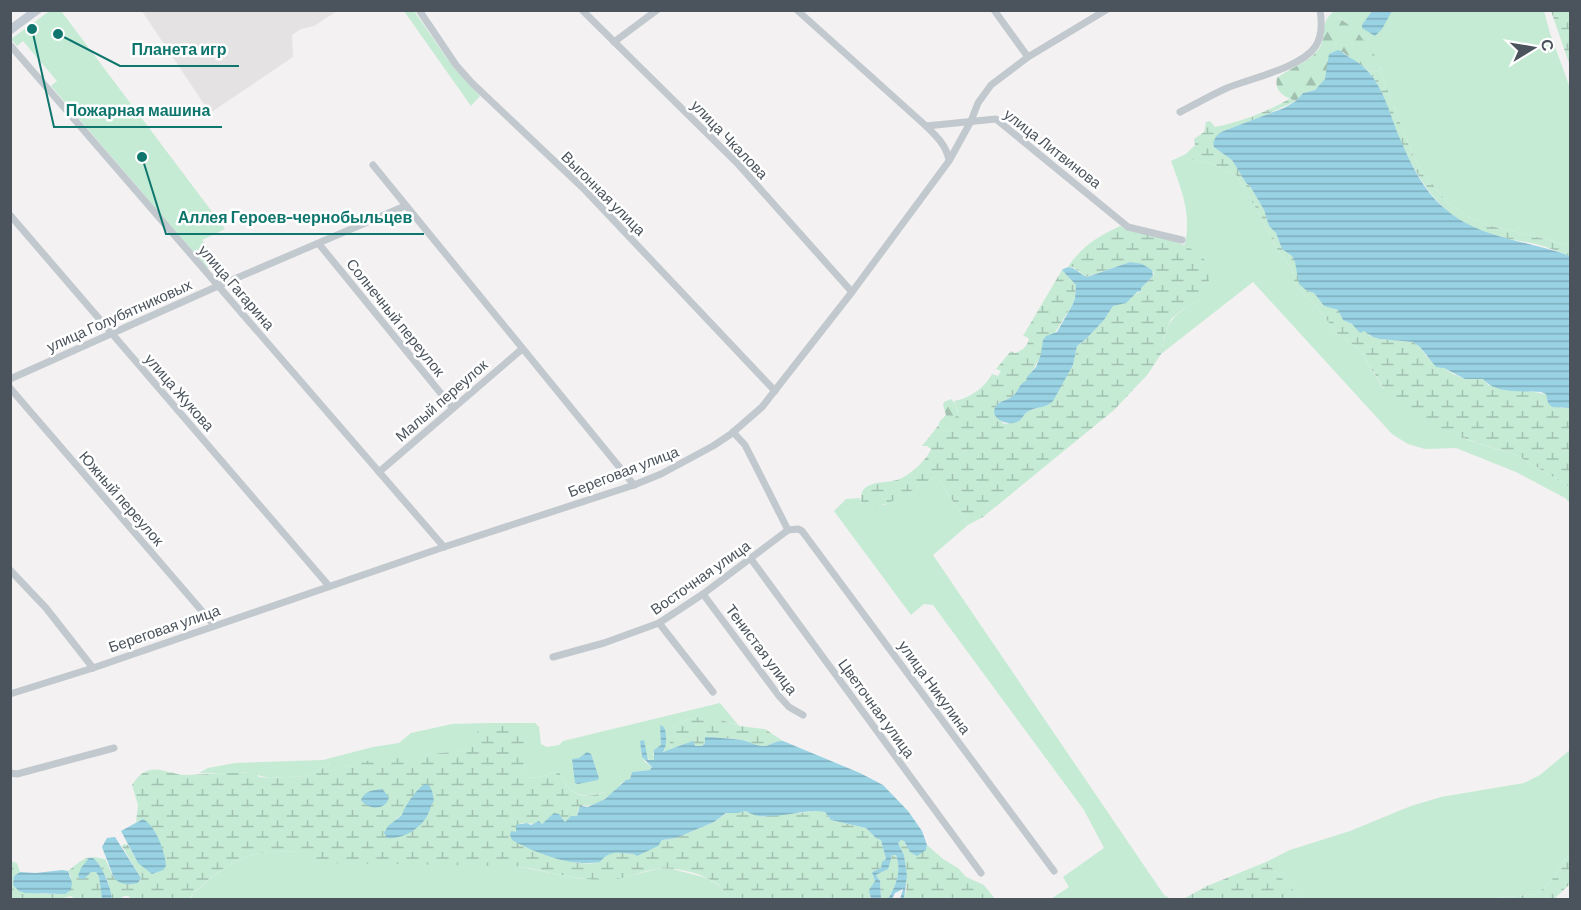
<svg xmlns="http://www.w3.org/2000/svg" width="1581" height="910" font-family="Barlow,sans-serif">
<defs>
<pattern id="forest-firs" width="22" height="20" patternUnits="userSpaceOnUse" patternTransform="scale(1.5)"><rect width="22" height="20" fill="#c5ebd5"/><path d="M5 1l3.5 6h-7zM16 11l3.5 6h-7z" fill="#a2c1b0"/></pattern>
<pattern id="wetland-marsh" width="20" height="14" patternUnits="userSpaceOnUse" patternTransform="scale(1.5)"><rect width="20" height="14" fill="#c5ebd5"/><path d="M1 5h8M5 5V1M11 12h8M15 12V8" fill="none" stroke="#a2c1b0"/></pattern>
<pattern id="water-rules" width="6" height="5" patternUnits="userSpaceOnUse" patternTransform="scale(1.5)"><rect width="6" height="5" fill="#98d2e3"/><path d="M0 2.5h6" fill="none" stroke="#7eadbb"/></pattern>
</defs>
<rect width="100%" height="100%" fill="#f3f1f1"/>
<polygon fill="#e4e2e2" points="142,11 337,11 314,26 301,29 292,35 293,57 210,113"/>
<g fill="#c5ebd5">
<polygon points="51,10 61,11 225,229 202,240 217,259 207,268 51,86 57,81 23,41 17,46 11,39"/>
<path d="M1335 10 1544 11 1550 33 1570 88V247L1561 243 1487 225 1468 217 1446 201 1424 174 1412 153 1380 71 1381 68C1371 54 1349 15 1330 15Z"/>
<polygon points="404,11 414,11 453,67 480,96 471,106"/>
<path d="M1186 154V158L1212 164 1236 175 1260 215 1277 249 1292 269 1294 282 1298 288 1316 306 1337 333 1359 349 1383 388 1465 439 1518 456 1570 487V503L1565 498 1516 472 1456 448 1425 449 1408 444 1392 434 1253 282 1161 354C1167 321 1170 316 1200 300L1190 248 1184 246C1193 217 1181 188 1171 161Z"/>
<polygon points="935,477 942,484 968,525 933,555 1164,895 1171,899 1051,899 1069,887 1063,877 1104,848 1084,810 933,605 924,604 911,615 834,511 846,499 860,498 862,506 884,505"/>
<path d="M720 703 739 726C717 718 694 712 673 727L670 744 672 750 662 752 665 749 661 740V747L656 749 653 754 655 760 650 761 647 757 644 745 641 754 645 762 652 767 650 770 632 772 630 779C621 782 614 789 605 792 581 800 567 794 559 771L537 778 527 777C520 759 527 740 521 723H535L539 727 541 744 547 747 559 745 563 741Z"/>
<path d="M489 723C476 729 474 736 472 750L422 755 407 762 366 761 351 766 332 764 306 776 269 778 245 772 235 774 199 773 208 768 235 763 323 760 373 747 399 743 411 733 452 724Z"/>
<polygon points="1570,750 1570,853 1549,884 1536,894 1480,900 1302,899 1266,862 1290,850 1350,831 1411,806 1441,797 1524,783 1540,775"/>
<path d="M298 851 515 866 582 879 625 877 657 869H672L707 878 720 886 731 899 189 900C201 883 234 858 255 854 269 851 284 852 298 851Z"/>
</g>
<g fill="url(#forest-firs)">
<path d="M1330 15H1335L1356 30 1381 64 1380 71 1369 72C1362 63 1351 60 1343 52L1329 63 1325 79 1321 84 1315 90 1303 93 1296 101C1285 97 1274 92 1277 78 1291 67 1311 62 1320 47 1326 36 1321 24 1330 15Z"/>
<path d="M951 399C961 409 958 419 950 431L941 430 938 426 940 421 946 415 943 405 944 402Z"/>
</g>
<g fill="url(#wetland-marsh)" fill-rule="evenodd">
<polygon points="1551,11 1570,11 1570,66"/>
<path d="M1380 71 1412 153 1424 174 1446 201 1468 217 1487 225 1561 243 1570 247V256C1559 252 1548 247 1536 244 1517 240 1496 238 1478 230 1441 215 1420 182 1403 147 1391 122 1387 94 1369 72Z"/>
<path d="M1289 99 1296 101 1263 116 1221 132 1215 147 1232 160 1246 183 1250 186 1264 210 1269 226 1276 233 1282 249 1292 256 1295 262 1306 290 1314 293 1324 306 1338 310 1343 320 1368 332 1370 336 1380 339 1413 342 1420 347 1427 357 1453 374 1465 379H1483L1488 385 1546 394 1548 403 1561 408H1570V487L1518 456 1451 434 1393 403 1359 349 1337 333 1316 306 1298 288 1294 282 1292 269 1277 249 1260 215 1236 175 1212 164 1186 158V154L1195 145 1194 139 1204 132 1206 122 1210 121 1215 127C1241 122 1267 112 1289 99Z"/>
<path d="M1120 226 1128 230C1154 237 1203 241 1211 273L1206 290 1200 300 1182 310 1171 319 1164 337 1161 354 1148 374 1114 410 983 517 968 525 942 484 935 477C913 488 887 511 862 506 855 479 883 484 897 480 908 477 927 460 931 449L927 446H922L938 426 941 430 950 431 958 411 954 401C968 399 985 388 992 374L998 376 1001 371 996 369 1011 351 1014 353C1021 352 1028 346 1029 339L1027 337 1023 336 1062 270 1076 285 1075 297 1073 304C1063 320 1053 335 1043 352 1035 365 1025 388 1012 397 1008 399 1003 401 999 403L994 413 1004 424 1017 422 1028 411 1050 404 1073 365 1077 346 1086 339 1104 320 1113 306 1141 291V288L1153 276 1154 273 1130 262 1086 277 1073 267H1068C1082 246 1097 237 1120 226Z"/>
<path d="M700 717 715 718 739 726 765 729 783 741C774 740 770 747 761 746 754 745 748 741 743 740 730 739 719 737 705 737V743L702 746H695L694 741 672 750C662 725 681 721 700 717Z"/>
<path d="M489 723H521C528 740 520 759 527 777L537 778 559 771C567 794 581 801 605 792 611 790 615 785 622 783 613 793 597 809 583 805L578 810 577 816 565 822 559 814 541 824 521 823 516 832 522 845C536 852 586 870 600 861 604 859 606 855 611 852L634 854 662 840 676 838 714 822 727 813H738L746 811 763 817 772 815H780L791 812 800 813 818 810 825 812 831 820 866 828 876 838 881 840 886 859 881 868 872 872 875 881 870 895 871 900 731 899C727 895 723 889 719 885 703 873 676 867 657 869 640 871 624 880 607 880 576 881 546 870 515 866L319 863 305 859 298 851C284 852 268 851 255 854 234 858 201 883 189 899H132L128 896H124L120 899H112L108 881 97 861 91 872H96L99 877 102 899H75L71 896 61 899 11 900 10 861 17 863 20 872 14 876 41 894H56L71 877 68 871C83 860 84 854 105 859L114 878 132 884 140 881 141 878 122 846 124 844 128 845C141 869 139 867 166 866L154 832 140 820 136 822 138 805 132 785C149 758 164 774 186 775L254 772 259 777 269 778 306 776 332 764 351 766 365 761 401 758 407 762 421 755 471 750C474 736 476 729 489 723ZM419 788 430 805 428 814 395 819 402 815Z"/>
<path d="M901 840 904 841 906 846 927 848V845L943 859 958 868 966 877 984 885 995 899H904C909 885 906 871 904 856 903 851 899 847 898 843Z"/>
<path d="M894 853C905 867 895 886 888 899H881L880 881 876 875 884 871Z"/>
<polygon points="1570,853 1570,884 1554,899 1480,900 1536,894 1549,884"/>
<polygon points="1266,862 1302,899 1183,899 1207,886"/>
</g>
<g fill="url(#water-rules)">
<polygon points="1372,11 1392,11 1382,29 1375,36 1362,28 1362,25"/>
<path d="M1338 50C1343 52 1345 55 1349 57 1383 74 1387 110 1401 141 1411 164 1423 190 1443 207 1478 239 1527 240 1570 256V408L1552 407 1548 403 1546 394 1541 392C1523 391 1495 394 1483 379H1465L1444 368 1436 367 1420 347 1413 342 1380 339 1373 337 1364 331 1360 333 1352 324 1343 320 1338 310 1324 306 1314 293 1306 290 1299 284 1295 262 1292 256 1282 249 1276 233 1269 226 1264 210 1250 186 1246 183 1232 160 1214 147C1212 141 1216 136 1221 132L1284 108 1296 101 1303 93 1315 90 1325 79 1329 54Z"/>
<path d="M1130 262 1142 264 1152 270 1153 276 1141 288V291L1137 292 1126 303 1113 306 1104 320 1086 339 1077 346 1073 365 1053 401C1046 409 1035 406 1027 412 1023 415 1022 420 1017 422 1004 427 986 415 998 404 1002 400 1009 400 1014 395 1019 390 1019 384 1026 381L1027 377 1036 367 1041 354 1043 340 1046 336 1057 332 1073 304 1075 298 1076 285 1062 270C1072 262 1077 273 1087 277Z"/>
<path d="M660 725 664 727C667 735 667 745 663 752L690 742 694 741 695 746H702L705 743V737C718 737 730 739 742 740 748 741 754 745 761 746 770 747 774 740 783 741L860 773 883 785 908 811 922 831 927 845 926 850 917 856 910 852 904 841 901 840 898 843 904 855 907 876 904 899H900L903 889 895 893 892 899H888C896 885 902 871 896 855H892L888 869 876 875 880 881 881 899H871L869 890 875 881 872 872 881 868 882 862 886 859 881 840 876 838 866 828 831 820 825 812C803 807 765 825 746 811L738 813H726L714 822 676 838 662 840 658 846 637 856 634 854C620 853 610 849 600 862 571 867 538 854 512 840L510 835 511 831 516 832V825L527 823 531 825 539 821 542 824 554 813 559 814 565 822 571 816H577L580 806 588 807 605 799 626 780 630 779 632 772 650 770 652 767 642 757 640 741 644 740 648 760H654V750L661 745Z"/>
<polygon points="587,752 591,754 599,778 598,780 578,784 575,783 572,759 579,758"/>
<path d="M425 784 429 785 432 791 434 801C430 806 431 809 428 814 422 828 402 840 387 838L384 833 388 826 402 815C404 807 417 788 425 784Z"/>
<path d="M382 789 389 797C386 811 368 810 361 800 364 791 373 790 382 789Z"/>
<path d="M143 819C156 826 165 852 166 866L163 870 152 874 138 863 121 831Z"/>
<path d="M115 837 141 878 138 883C129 885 121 885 114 878L102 847 107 838Z"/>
<path d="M89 858H93C102 865 111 887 112 899H102L99 877 96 872H91L84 879H80L78 876 81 868Z"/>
<polygon points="62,870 68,871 72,883 71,890 65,894 25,893 19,891 13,885 14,876 20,872 36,873"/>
</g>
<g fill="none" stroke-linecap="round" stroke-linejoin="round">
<g stroke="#c1c8ce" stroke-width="7">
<polyline points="419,10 456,65 472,83 585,190 775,391"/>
<polyline points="582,10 737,163 852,292"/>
<polyline points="797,10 926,126 996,119 1128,227 1182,240"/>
<polyline points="994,10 1028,57"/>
<polyline points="614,42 657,10"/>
<polyline points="10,45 444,547"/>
<path d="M1180 112C1196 104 1211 95 1227 88 1249 79 1302 67 1315 47 1322 37 1322 22 1320 10"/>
<path d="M926 126C937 137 946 145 949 160"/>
<polyline points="373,165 634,485"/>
<polyline points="10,215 329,586"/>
<polyline points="319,244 452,407"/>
<polyline points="10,379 218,286 405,206"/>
<polyline points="10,388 214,625"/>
<polyline points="733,432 745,445 788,530"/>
<polyline points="379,472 522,349"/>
<polyline points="788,530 798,529 802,531 1054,871"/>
<polyline points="751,559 981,873"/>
<polyline points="10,570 46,608 93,668"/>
<polyline points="703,594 779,696 789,707 803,715"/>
<polyline points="659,623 713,692"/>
<polyline points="553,657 604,643 659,623 703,594 788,530"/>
<polyline points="10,694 93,668 444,547 634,485 661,474 713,446 731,434 762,407 852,292 949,161 971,121 978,103 991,85 1028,57 1106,10"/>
<polyline points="10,773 17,774 114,748"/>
</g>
<polyline stroke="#c1c9d2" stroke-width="9" points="10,30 37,10"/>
</g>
<g text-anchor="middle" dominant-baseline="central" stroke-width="5" stroke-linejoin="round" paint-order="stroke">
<g font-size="15" fill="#4b545d" stroke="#fff">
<text transform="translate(730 139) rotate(46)">улица Чкалова</text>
<text transform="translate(1053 148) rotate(38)">улица Литвинова</text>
<text transform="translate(604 193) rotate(45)">Выгонная улица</text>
<text transform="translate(237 287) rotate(49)">улица Гагарина</text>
<text transform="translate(119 315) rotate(-24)">улица Голубятниковых</text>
<text transform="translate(396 317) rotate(51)">Солнечный переулок</text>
<text transform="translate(180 392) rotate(49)">улица Жукова</text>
<text transform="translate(441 400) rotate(-41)">Малый переулок</text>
<text transform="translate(623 471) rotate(-21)">Береговая улица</text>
<text transform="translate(122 498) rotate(49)">Южный переулок</text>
<text transform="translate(700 577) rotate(-35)">Восточная улица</text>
<text transform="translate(164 628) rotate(-19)">Береговая улица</text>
<text transform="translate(762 649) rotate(53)">Тенистая улица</text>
<text transform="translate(935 687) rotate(54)">улица Никулина</text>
<text transform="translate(877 708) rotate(54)">Цветочная улица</text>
</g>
</g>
<path fill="none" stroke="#0f766e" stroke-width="2" d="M58 34L120 66H239M32 29L54 127H222M142 157L166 234H424"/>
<g fill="#0f766e" stroke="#fff" stroke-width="2">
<circle cx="58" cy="34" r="6"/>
<circle cx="32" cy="29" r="6"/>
<circle cx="142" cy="157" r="6"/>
</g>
<g font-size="16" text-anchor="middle" font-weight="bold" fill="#0f766e" stroke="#fff" stroke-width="5" stroke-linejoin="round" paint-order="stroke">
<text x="179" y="55">Планета игр</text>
<text x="138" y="116">Пожарная машина</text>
<text x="295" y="223">Аллея Героев-чернобыльцев</text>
</g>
<rect width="1581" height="910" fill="none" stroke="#4b545d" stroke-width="24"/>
<g transform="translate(1533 48) rotate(79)" stroke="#ffffff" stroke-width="4.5" paint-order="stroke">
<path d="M0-4.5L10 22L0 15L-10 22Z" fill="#4b545d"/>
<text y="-9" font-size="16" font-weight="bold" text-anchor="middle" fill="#4b545d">С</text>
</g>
</svg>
